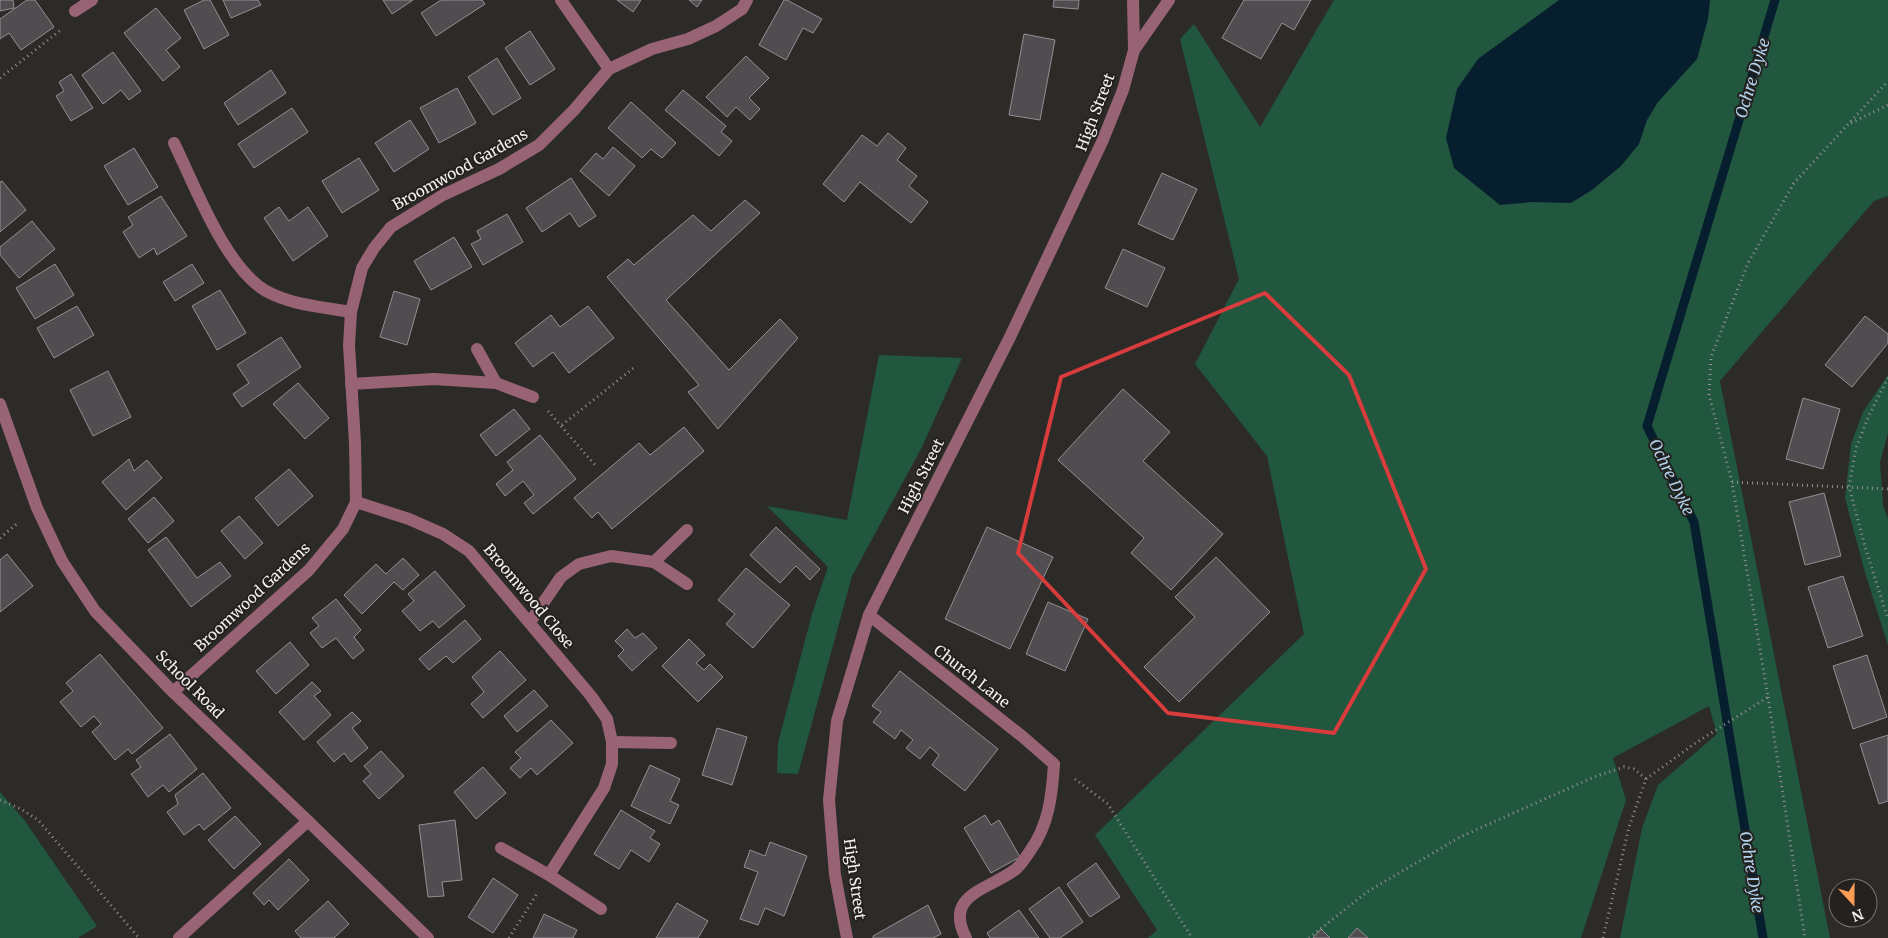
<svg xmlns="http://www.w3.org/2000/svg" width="1888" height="938" font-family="Merriweather,serif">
<rect width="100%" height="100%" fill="#2d2b28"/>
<g fill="#20573e">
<polygon points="1334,0 1888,0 1888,196 1874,201 1720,381 1830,938 1620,938 1642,828 1658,785 1717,734 1709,706 1613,758 1626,800 1581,938 1148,938 1157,930 1095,835 1304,634 1267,456 1195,364 1239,279 1180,39 1194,24 1260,127"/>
<polygon points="879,355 962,358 922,447 852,576 798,774 777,773 778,743 812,614 828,567 767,506 847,520"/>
<polygon points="1888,375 1888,433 1880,462 1883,505 1888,519 1888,645 1866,576 1845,498 1851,444 1863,412"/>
<polygon points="0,792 25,821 97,926 78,938 0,938"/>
</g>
<polygon fill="#071e2e" points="1559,0 1710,0 1708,19 1697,59 1658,102 1647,120 1639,144 1621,166 1592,190 1571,203 1533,202 1500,205 1454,168 1446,138 1457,89 1478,59"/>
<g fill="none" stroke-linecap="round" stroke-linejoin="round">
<polyline stroke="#071e2e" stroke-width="9" points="1763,938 1694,522 1647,426 1775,0"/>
</g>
<g fill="#504c4f" stroke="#938f93">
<polygon points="0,0 13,0 14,8 0,11"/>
<polygon points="27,0 35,0 54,27 21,50 9,33 0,39 0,19"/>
<polygon points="204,0 210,0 229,35 204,49 184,10"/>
<polygon points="223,0 258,0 261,5 231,18"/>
<polygon points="383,0 413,0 392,14"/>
<polygon points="441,0 482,0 485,4 436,36 421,13"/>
<polygon points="617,0 641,0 633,12"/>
<polygon points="689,0 702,0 697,7"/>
<polygon points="784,0 787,0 822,19 813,33 803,28 786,60 759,45"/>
<polygon points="1054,0 1079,0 1078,9 1053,7"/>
<polygon points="1244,0 1311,0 1294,30 1282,23 1261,59 1222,38"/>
<polygon points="156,8 181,38 166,50 180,67 163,81 124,33"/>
<polygon points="530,31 555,69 530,85 505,48"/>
<polygon points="1024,34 1055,40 1040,120 1009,115"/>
<polygon points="113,52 141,91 129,100 121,90 103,104 82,75"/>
<polygon points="746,56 769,78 749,98 760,109 750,120 736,107 727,117 706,97"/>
<polygon points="497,58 521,98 493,115 468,77"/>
<polygon points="271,70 286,93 238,125 224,103"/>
<polygon points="71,74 93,108 71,121 56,96 64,91 59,82"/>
<polygon points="457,88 476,123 439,143 420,108"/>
<polygon points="683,90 726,126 721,132 732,141 719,156 665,110"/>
<polygon points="631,102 676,143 662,158 651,149 642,158 608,128"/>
<polygon points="292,108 308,132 254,168 238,144"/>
<polygon points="410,120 429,149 394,172 375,143"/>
<polygon points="888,133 906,148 897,160 917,176 909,186 928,202 911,223 860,182 844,202 823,184 862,135 877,146"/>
<polygon points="613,147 635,166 609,196 580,171 596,153 603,159"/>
<polygon points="134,148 158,187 128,205 104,166"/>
<polygon points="359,158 379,190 342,213 322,181"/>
<polygon points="1162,173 1197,189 1173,240 1138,224"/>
<polygon points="571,178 596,216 579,227 570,213 542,232 526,208"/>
<polygon points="2,181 26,210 0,232 0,182"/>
<polygon points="161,196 187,236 157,255 154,248 139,258 123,232 133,225 128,217"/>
<polygon points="745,200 760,213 666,300 729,370 780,319 798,338 718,429 688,392 699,385 607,277 628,259 634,265 693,215 711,231"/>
<polygon points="279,207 289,221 308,207 328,236 293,261 264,218"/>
<polygon points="507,214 523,242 483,265 471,244 481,239 477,231"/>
<polygon points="32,221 55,249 19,278 0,255 0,247"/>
<polygon points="454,237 472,267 431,290 414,261"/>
<polygon points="1123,249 1165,268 1147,307 1105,288"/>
<polygon points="55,264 74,295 35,319 16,288"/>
<polygon points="192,264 204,283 175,301 163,282"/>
<polygon points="220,290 246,333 217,350 192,306"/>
<polygon points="394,291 420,299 407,345 380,337"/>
<polygon points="77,306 94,335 54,358 37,328"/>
<polygon points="588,306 614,338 569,373 553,352 533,367 515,343 551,315 560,327"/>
<polygon points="1865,316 1888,334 1888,343 1852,387 1825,365"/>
<polygon points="281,337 301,367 242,407 233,394 249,383 237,365"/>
<polygon points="108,371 131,417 93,436 70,390"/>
<polygon points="298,383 329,418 305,439 273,404"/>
<polygon points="1123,389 1170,432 1143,461 1223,534 1171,590 1131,553 1144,538 1058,460"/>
<polygon points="1803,398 1840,409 1823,469 1786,459"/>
<polygon points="514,409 530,429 496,456 480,435"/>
<polygon points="684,427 704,451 612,529 598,512 592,518 574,498 639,443 650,455"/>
<polygon points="540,435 576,479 533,514 524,503 534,495 523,481 505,496 496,484 513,470 507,462"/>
<polygon points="129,459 134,471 147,460 162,478 126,510 102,482"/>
<polygon points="289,469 313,496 278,526 255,498"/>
<polygon points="1824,493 1841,556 1805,565 1789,502"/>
<polygon points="154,497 174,521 148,543 128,519"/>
<polygon points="239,516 263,543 245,559 221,531"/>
<polygon points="776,527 820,569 810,580 796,566 780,583 750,555"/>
<polygon points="987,527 1053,557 1010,649 945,619"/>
<polygon points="166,537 197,578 220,562 231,576 191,607 148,550"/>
<polygon points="7,554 33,586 0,612 0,560"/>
<polygon points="1216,557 1270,612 1179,702 1144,667 1195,617 1175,597"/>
<polygon points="403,558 419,575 403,590 394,582 362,614 344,595 376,564 386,574"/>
<polygon points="746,568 790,605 753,648 726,624 735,614 718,600"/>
<polygon points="435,571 465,606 439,628 433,621 420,631 402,611 414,601 408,594"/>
<polygon points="1843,576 1863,636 1828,648 1808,587"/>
<polygon points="336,599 361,630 354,637 364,650 353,659 336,638 322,648 310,633 319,626 312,618"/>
<polygon points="1048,602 1088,619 1065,671 1026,654"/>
<polygon points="465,620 481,639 453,663 446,656 429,670 419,659"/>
<polygon points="627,629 635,638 643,633 657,648 632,671 618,656 624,650 615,641"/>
<polygon points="689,639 705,655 696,663 704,670 710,664 723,677 698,702 662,666"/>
<polygon points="290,642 309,665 276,694 256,671"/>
<polygon points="500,651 526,680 483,718 471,704 484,692 472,677"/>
<polygon points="100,654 163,728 132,754 128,749 115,760 92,732 101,724 94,716 81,727 60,702 73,691 66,683"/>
<polygon points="1867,655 1887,717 1853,729 1833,666"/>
<polygon points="900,671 998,749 965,791 932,765 939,755 930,747 920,759 906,748 913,740 901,730 895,739 873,722 881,712 872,706"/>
<polygon points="312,682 321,691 314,696 331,715 304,740 279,712"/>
<polygon points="534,690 548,706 517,732 504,716"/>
<polygon points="352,712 361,721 352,728 368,748 351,762 344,753 334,762 317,742"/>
<polygon points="551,720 573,743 537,775 531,768 520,778 510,768 521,758 515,752"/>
<polygon points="717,728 747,737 732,785 702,775"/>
<polygon points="170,734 197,769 169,792 163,785 148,797 131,774 141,767 136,760"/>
<polygon points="1888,735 1888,801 1879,804 1860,744"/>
<polygon points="381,751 404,776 379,799 363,781 371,774 364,766"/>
<polygon points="650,765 680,779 670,801 679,805 670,824 631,806"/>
<polygon points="483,767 506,793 476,819 454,792"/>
<polygon points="203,773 231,808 204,830 199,824 184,835 167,812 178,804 175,795"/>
<polygon points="621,810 655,831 650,838 660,844 649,862 631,850 619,869 594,854"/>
<polygon points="985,815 991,825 999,820 1020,857 991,873 964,828"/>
<polygon points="235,816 261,844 234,869 208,840"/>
<polygon points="455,820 462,880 442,882 444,896 428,897 419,825"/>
<polygon points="770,842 807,856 784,916 765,908 758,925 740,919 758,872 744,867 750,850 765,856"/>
<polygon points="289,859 309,880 278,910 269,900 264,905 253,893"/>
<polygon points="1096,863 1120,897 1090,917 1067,884"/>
<polygon points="493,878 518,895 493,933 468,917"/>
<polygon points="1059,887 1083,922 1060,938 1050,938 1029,909"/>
<polygon points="328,901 349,924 334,938 301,938 295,931"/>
<polygon points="677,903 708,921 698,938 656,938"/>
<polygon points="928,905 941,934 933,938 873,938 873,936"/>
<polygon points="1019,910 1039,938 990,938 987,933"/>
<polygon points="544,914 577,930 573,938 533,938"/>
<polygon points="1357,928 1368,938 1348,938"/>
<polygon points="1321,929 1330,938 1313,938"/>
</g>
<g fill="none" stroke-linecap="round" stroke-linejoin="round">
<g stroke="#94928f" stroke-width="3" stroke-dasharray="1 4" stroke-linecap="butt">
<polyline points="0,78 62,29"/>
<polyline points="1851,123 1888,105"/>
<polyline points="1888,378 1870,413 1856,448 1849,487 1866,550 1888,619"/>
<polyline points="548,411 595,465"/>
<polyline points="562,425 636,366"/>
<polyline points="1732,482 1888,489"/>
<polyline points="0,538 19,522"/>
<polyline points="1768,697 1805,938"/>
<polyline points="1075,779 1108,804 1192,938"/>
<polyline points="0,800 21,809 38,820 139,938"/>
<polyline points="509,938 538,892"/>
<polyline points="1309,938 1367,892 1460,837 1594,777 1624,767 1634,769 1646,779"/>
<polyline points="1603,938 1629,827 1646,779 1697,742 1768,697 1732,482 1709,395 1711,357 1748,263 1794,183 1888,81"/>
</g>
<g stroke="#996376" stroke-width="12">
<polyline points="561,0 609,69"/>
<polyline points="75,11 92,0"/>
<polyline points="1134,50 1169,0"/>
<path d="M174 143C195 186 225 267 266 291 291 305 323 307 351 312"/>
<polyline points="477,349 496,383"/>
<polyline points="351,384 434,379 496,383 533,397"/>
<polyline points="0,404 37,508 62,561 95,611 173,692 308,821 428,938"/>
<polyline points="356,502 409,519 443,534 469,551 591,696 607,719 612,742 612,764 604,788 549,875"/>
<polyline points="654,562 687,530"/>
<path d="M869 615 1023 737 1054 764C1052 795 1049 825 1030 851 1026 857 1021 865 1016 869 989 890 943 894 966 938"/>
<polyline points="530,622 561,577 579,564 611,556 654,562 687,584"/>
<polyline points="173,692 309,570 343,529 356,502 355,443 349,345 351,312 362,268 374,248 391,227 443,195 499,169 539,145 574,110 609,69 652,49 688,39 716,26 742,9 747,0"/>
<polyline points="612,742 671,743"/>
<polyline points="501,848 549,875 601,909"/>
<polyline points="179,938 308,821"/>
<polyline points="847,938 835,875 829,800 837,721 869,615 1010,337 1102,142 1123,90 1134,50 1133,0"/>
</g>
</g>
<path fill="none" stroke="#d93c3c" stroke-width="4" stroke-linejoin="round" d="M1265 293 1349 375 1426 569 1334 733 1168 713 1018 553 1061 377Z"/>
<g text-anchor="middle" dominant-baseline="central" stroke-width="4" stroke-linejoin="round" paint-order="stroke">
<g font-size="15" fill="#f3f1ef" stroke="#24211e">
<text transform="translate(1095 112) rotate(-69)">High Street</text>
<text transform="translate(460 169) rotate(-29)">Broomwood Gardens</text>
<text transform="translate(921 476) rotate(-63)">High Street</text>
<text transform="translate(529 596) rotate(50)">Broomwood Close</text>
<text transform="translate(252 597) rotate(-43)">Broomwood Gardens</text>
<text transform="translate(972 676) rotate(38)">Church Lane</text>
<text transform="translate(190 684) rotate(45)">School Road</text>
<text transform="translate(855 879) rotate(82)">High Street</text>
</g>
<g font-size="16" font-style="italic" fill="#b1d4f0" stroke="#24211e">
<text transform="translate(1752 78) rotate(-73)">Ochre Dyke</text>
<text transform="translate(1672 477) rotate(64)">Ochre Dyke</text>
<text transform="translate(1752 872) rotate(81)">Ochre Dyke</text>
</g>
</g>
<g transform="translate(1853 903) rotate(159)"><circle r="24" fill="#24211e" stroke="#777472"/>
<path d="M0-4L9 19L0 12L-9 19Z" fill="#fc9d53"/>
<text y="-8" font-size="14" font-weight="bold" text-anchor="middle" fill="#f3f1ef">N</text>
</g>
</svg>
